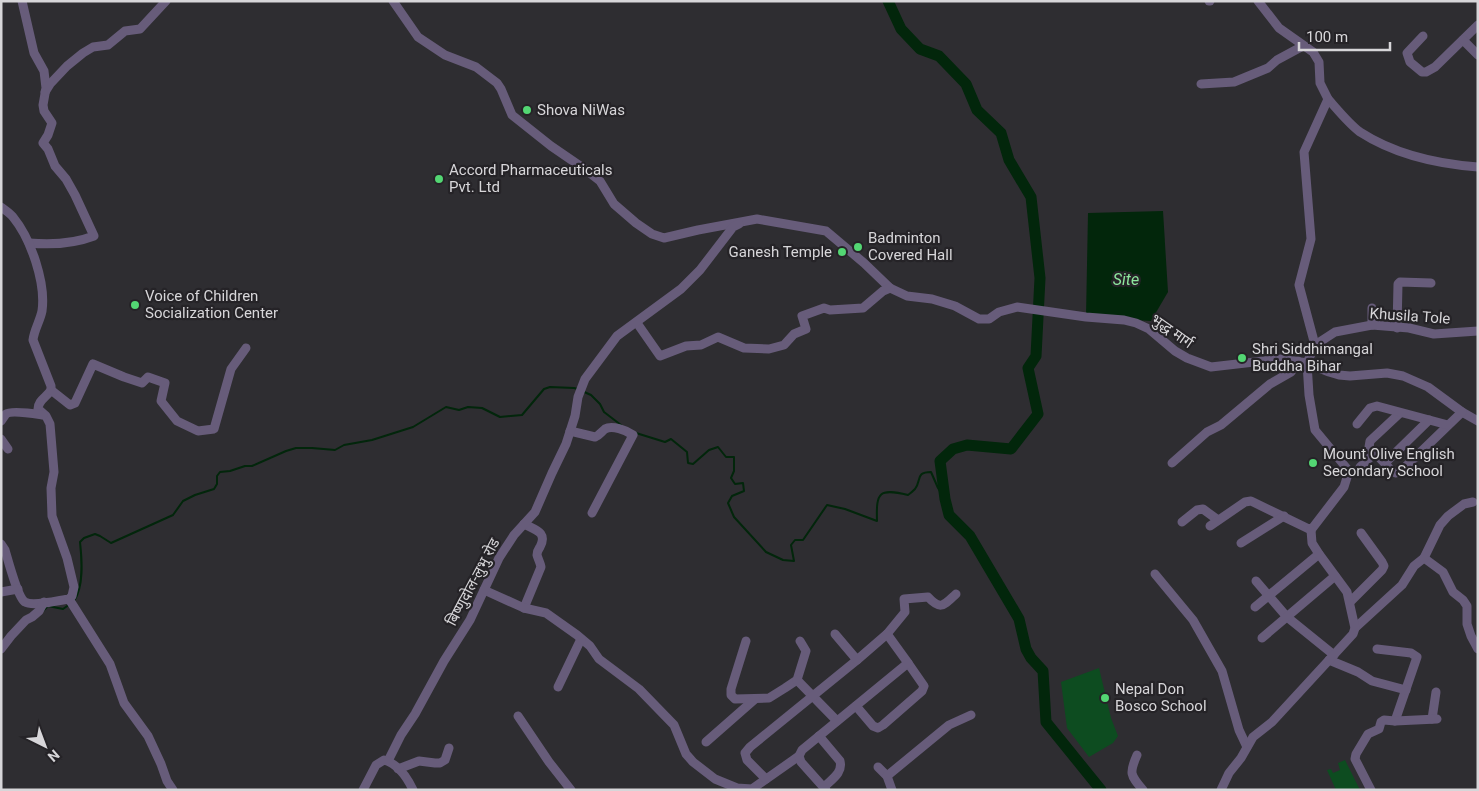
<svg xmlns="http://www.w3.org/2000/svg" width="1479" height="791" font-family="Roboto,'Noto Sans Devanagari',sans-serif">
<rect width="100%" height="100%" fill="#2e2d31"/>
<g fill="#0d4c20">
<polygon points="1099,668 1111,718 1118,736 1113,743 1089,757 1067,728 1061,682"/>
<polygon points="1345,760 1360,790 1336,790 1327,770 1331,769 1333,773 1340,770 1338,763"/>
</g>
<polygon fill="#02260b" points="1163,211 1168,292 1151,321 1086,317 1088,213"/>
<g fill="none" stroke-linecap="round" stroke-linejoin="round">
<g stroke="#02260b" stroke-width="2">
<polyline points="582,391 591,395 600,404 604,412 621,425"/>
<path d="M636 433 665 442 671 439 687 452 688 463 693 464 709 450 718 447 726 457H734V471L731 478 735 484 743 483 744 491 732 496 728 503 734 517 766 552 783 560 794 561 791 545 795 540H803L827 505 845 509 877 521C876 492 879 488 908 495 911 493 913 491 915 489 922 480 915 472 931 472L938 488 945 499"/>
<path d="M74 601C84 586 82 560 80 542L84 538 95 534 100 536 111 543 173 515 183 501 195 495 214 489 217 484V476L220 472 230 471 245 466H252L286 451 296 448H312L335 450 344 445 372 440 413 427 446 407 459 410 468 407 482 408 500 417 522 415 544 389 550 387 574 388 578 389"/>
<polyline points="43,611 48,606 63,609 70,604"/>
</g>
<polyline stroke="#02260b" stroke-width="11" points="888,1 901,29 920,49 939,56 966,84 977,110 1001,133 1009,160 1031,197 1040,278 1036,356 1028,368 1038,414 1011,449 967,445 953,449 940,461 945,499 949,515 970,536 1019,619 1026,649 1031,658 1043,671 1046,722 1101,790"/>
<g stroke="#675c7a" stroke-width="9">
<path d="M22 1 34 53 44 71 46 88 43 105 44 111 52 123 48 135 43 143 48 149 55 166 66 179 75 195 94 236C73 244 51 245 29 243"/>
<polyline points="393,1 418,37 445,55 476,67 497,83 501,89 512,115 551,146 586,170 600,181 614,204 636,223 652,234 664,238 698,230 757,219 826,231 864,263 890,288 907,296 932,299 955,306 979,319 989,319 999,312 1017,307 1086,317 1124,320 1136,323 1149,329 1175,351 1187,358 1211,367 1281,359 1307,363 1329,372 1339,375 1350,376 1387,373 1403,376 1428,387 1462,412 1478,421"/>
<polyline points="1209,1 1210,1"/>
<polyline points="1423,36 1407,53 1410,62 1422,72 1426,72 1435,67 1478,25"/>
<polyline points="1463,40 1478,55"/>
<polyline points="1201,84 1234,82 1268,68 1277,60 1303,46"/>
<polyline points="45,92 50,84 67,66 83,53 93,47 108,45 125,31 140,29 166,1"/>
<path d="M1328 99C1337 109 1349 124 1360 132 1394 154 1438 164 1478 167"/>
<path d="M1 207C5 210 10 213 13 217 31 239 46 283 42 311 40 321 34 330 33 340L51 386V390C47 397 38 400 38 409L46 416 50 424 54 472 51 488 52 516 67 558 74 587 72 596 69 599C60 600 33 607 25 602 18 598 8 560 5 550L1 544"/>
<polyline points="1372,308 1372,325"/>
<polyline points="637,323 660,356 686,346 701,345 718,337 744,348 769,349 784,345 794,334 806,329 802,316 824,308 830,310 863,308 883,291 890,288"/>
<polyline points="1397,328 1398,284 1400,282 1431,283"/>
<polyline points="1315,345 1335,332 1372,325 1409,328 1434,334 1478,331"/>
<polyline points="51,390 70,405 75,403 93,364 124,377 142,383 148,377 165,383 161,401 177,421 198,431 214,429 231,369 246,348"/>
<polyline points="1400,413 1370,441 1369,447 1393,472 1396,473 1400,472 1462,412"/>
<path d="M1 421C2 420 5 415 6 414 11 410 36 414 43 415"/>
<polyline points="1357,424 1370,408 1377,406 1448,425"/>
<path d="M570 431 595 437C600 435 601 432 605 429 612 425 626 430 633 435L592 513"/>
<polyline points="1,439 8,449"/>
<polyline points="1172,463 1207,432 1221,425 1270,384 1291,372 1298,361"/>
<polyline points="1385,463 1429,420"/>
<polyline points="1360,467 1375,453"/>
<polyline points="1182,522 1197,510 1203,509 1218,520"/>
<path d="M524 524C535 530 548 532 540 547 538 550 537 551 537 555 538 559 540 562 541 567L524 608"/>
<polyline points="1210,526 1245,502 1251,501 1311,530 1344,487 1349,471 1315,430 1309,395 1307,363 1315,345 1299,285 1311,239 1304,152 1328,99 1320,83 1319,62 1313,52 1279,28 1258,1"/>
<polyline points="1241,543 1284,516"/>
<polyline points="1424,558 1443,572 1453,592 1463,600 1467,606 1467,624 1471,636 1478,649"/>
<polyline points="1155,574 1193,620 1222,671 1239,730 1247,747"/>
<polyline points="1256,581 1287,617 1334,655"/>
<polyline points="484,590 524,608 546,613 577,635 590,646 599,659 639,689 674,725 686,754 693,762 715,779 737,788 752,789 799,756"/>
<polyline points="1,592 18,589"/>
<polyline points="69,599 110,664 124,703 148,736 161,764 167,781 173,790"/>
<polyline points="1350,602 1382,570 1384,566 1382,562 1361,533"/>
<polyline points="1255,607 1319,554"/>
<polyline points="1355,628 1402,585 1414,566 1424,558 1440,525 1448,516 1464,504 1473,502"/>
<path d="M887 634 905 612 904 599 928 597C941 611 944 605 956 594"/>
<polyline points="1262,638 1335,576"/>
<polyline points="746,641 731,689 731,695 735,699 769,698 785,688 797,680 806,651 800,641"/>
<polyline points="1,649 11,636 26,620 32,617 39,611 44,602"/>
<polyline points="1377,649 1411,653 1417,657 1395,721"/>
<polyline points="1329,660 1358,672 1372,681 1406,690"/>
<polyline points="797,680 837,721"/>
<polyline points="558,687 581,639"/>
<polyline points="856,706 873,726 878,728 883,725 922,691 924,686 908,663"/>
<polyline points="518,716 549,762 571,790"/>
<polyline points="1432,719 1436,692"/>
<path d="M819 736 840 761C843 773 832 779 824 787"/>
<polyline points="706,742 755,699"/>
<path d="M1137 755C1129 773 1130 775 1143 790"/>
<polyline points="388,761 401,735 415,714 444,661 470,620 499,558 514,535 535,512 552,473 566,444 575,416 578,397 585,379 617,336 681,289 700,270 733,227 739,224"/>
<polyline points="878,767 887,776 892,790"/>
<polyline points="398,769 419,761 435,763 440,763 445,760 449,748"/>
<polyline points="887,776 949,725 971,715"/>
<polyline points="766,779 747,760 745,753 750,747 857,660"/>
<path d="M363 790 376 765 384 760C398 764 407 777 413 790"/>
<polyline points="826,790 801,762 799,756 802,750 908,663 887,634 857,660 835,634"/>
<polyline points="1221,790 1229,773 1241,758 1253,737 1272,722 1353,634 1355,628 1347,592 1319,554 1312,543 1311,530"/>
<polyline points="1371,790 1355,759 1356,754 1368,734 1379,729 1381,722 1384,720 1395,721 1437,719"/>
</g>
</g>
<g fill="#53d673" stroke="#252327" stroke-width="2">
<circle cx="527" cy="110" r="5"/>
<circle cx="439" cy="179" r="5"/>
<circle cx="858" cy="247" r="5"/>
<circle cx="842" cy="252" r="5"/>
<circle cx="135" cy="305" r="5"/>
<circle cx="1242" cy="358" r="5"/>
<circle cx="1313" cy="463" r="5"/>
<circle cx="1105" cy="698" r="5"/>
</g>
<g text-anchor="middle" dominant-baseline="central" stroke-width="4.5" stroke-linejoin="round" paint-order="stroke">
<g font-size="15" fill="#d7d6d9" stroke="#252327" text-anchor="start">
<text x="537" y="110">Shova NiWas</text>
<text x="449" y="170">Accord Pharmaceuticals<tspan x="449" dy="17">Pvt. Ltd</tspan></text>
<text x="868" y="238">Badminton<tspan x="868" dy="17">Covered Hall</tspan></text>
<text x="832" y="252" text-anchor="end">Ganesh Temple</text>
<text x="145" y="296">Voice of Children<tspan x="145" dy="17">Socialization Center</tspan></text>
<text x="1252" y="349">Shri Siddhimangal<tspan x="1252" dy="17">Buddha Bihar</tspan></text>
<text x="1323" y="454">Mount Olive English<tspan x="1323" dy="17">Secondary School</tspan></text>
<text x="1115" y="689">Nepal Don<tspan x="1115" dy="17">Bosco School</tspan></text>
</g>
<g font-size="15" fill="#d7d6d9" stroke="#252327">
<text transform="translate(1410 316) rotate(4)">Khusila Tole</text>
<text transform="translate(1172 331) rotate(35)">भुद्ध मार्ग</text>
<text transform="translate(473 582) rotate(-62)">बिष्णुदोल-लुभु रोड</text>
</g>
<g font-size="16" font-style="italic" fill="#8de79d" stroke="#252327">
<text x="1126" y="279">Site</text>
</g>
</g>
<rect width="1479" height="791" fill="none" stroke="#d7d6d9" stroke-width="5"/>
<g transform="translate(45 746) rotate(138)" stroke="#252327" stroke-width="4" paint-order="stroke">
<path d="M0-4L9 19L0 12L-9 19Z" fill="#d7d6d9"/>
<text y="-8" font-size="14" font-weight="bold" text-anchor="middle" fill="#d7d6d9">N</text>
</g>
<path d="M1299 42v8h91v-8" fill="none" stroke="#d7d6d9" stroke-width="2.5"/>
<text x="1306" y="42" font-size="15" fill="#d7d6d9" stroke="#252327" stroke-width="4" paint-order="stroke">100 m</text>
</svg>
